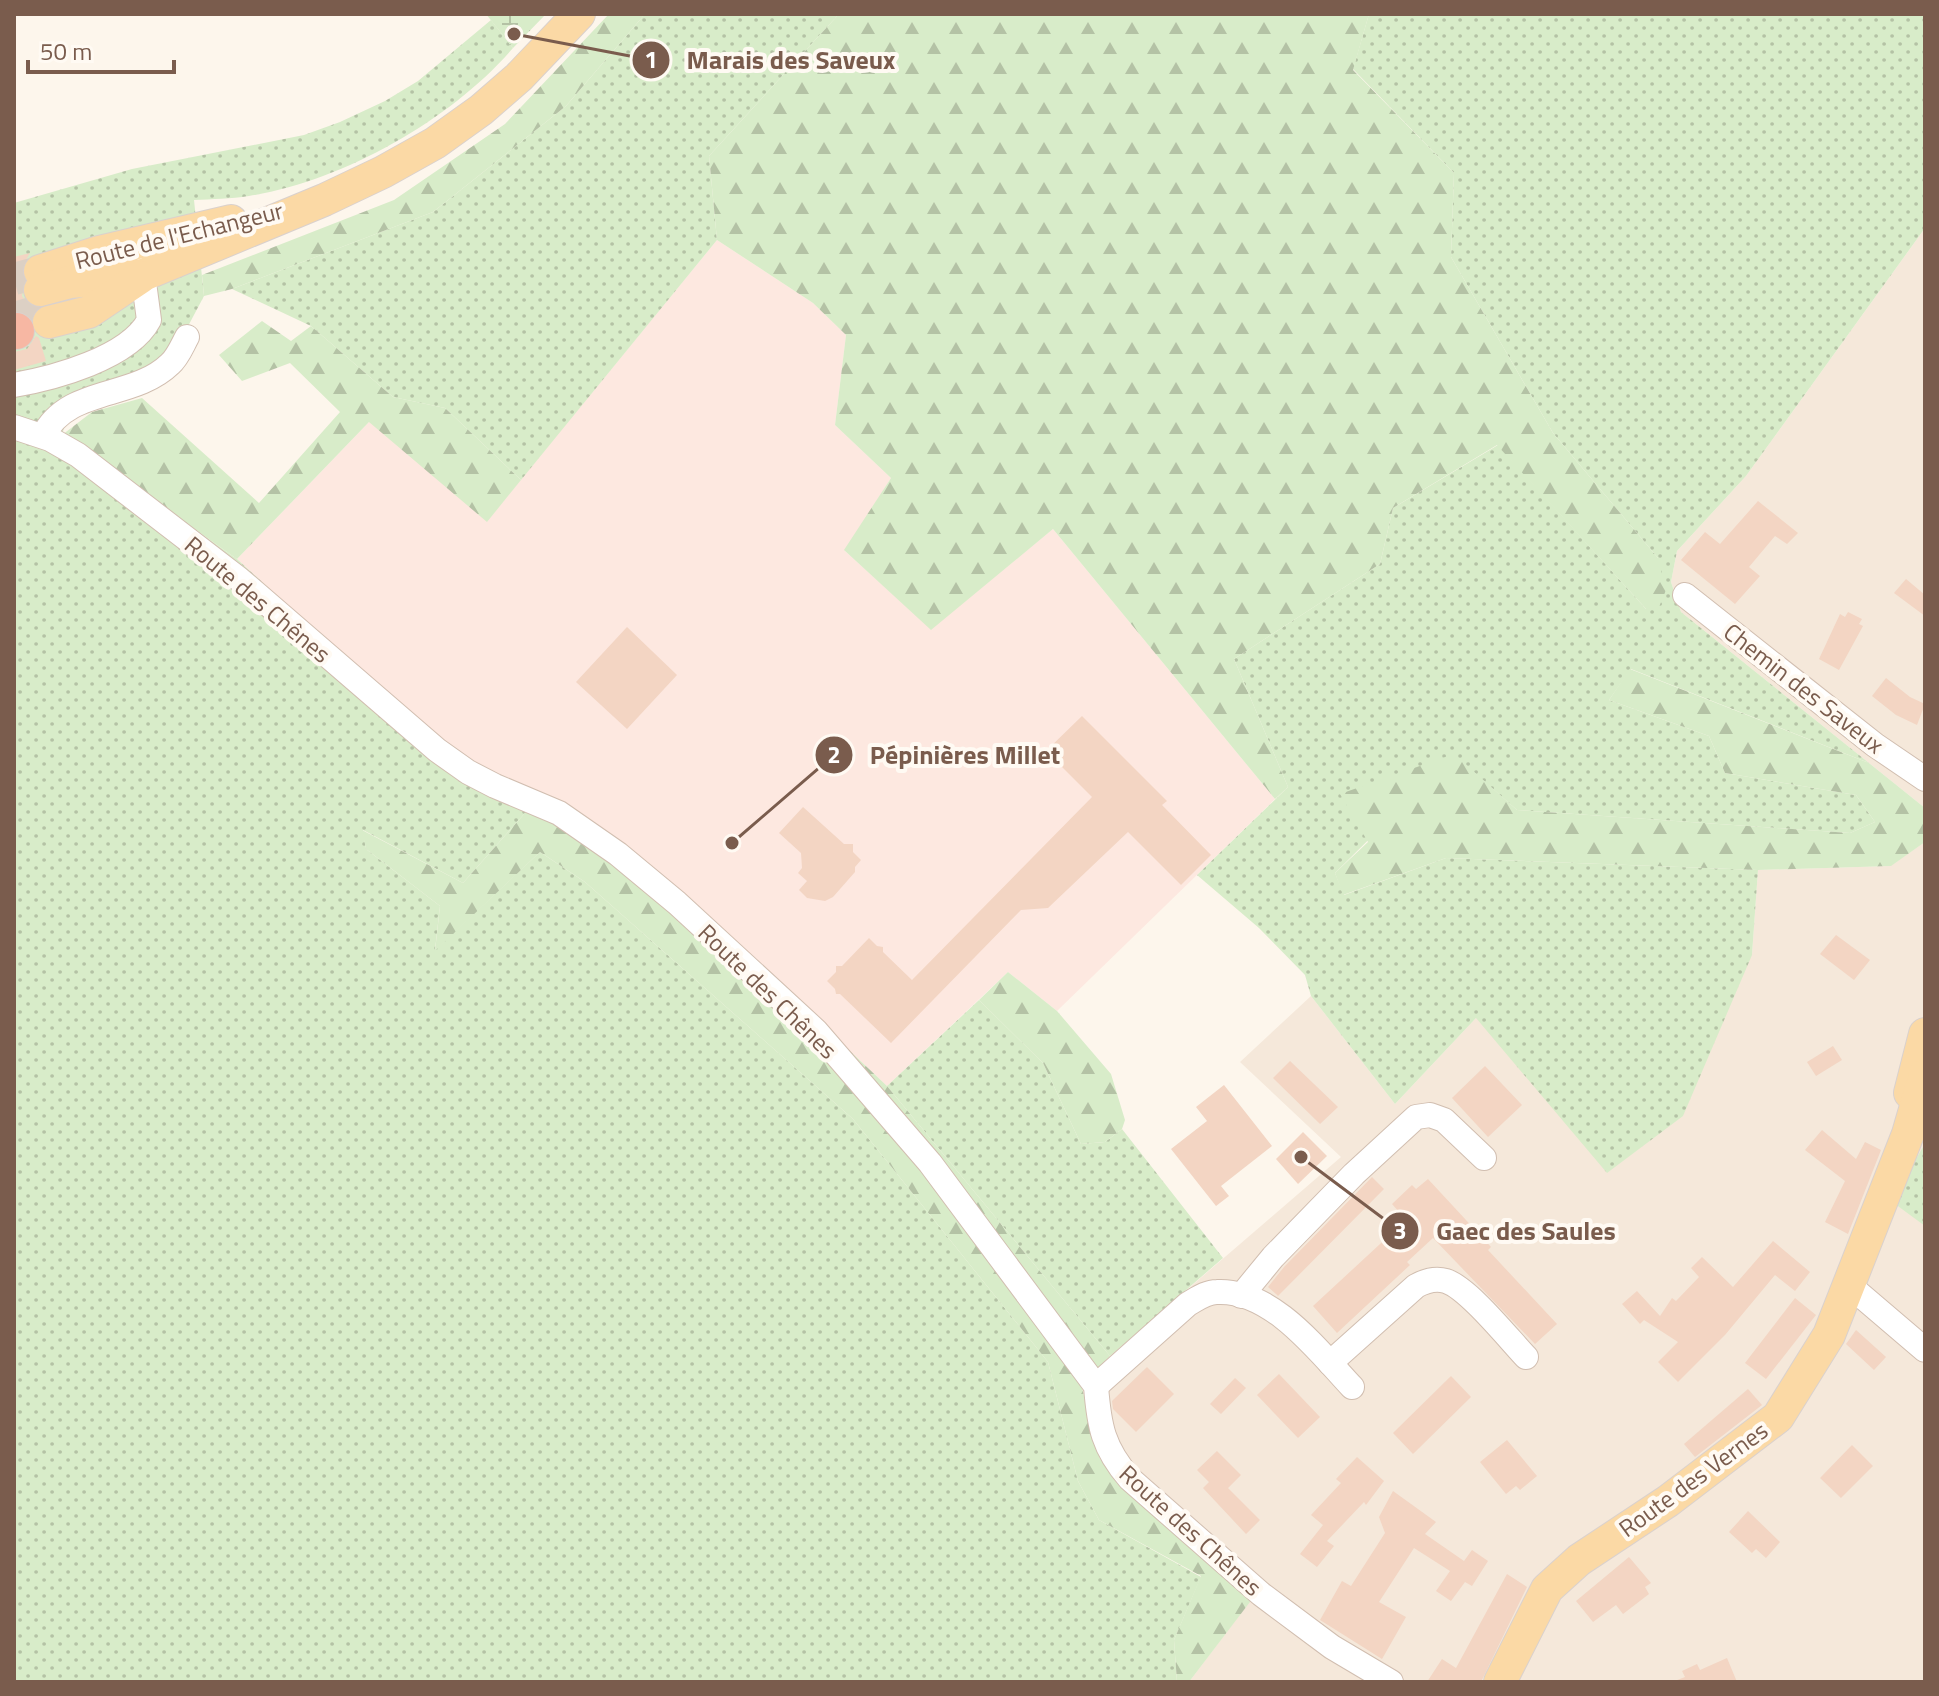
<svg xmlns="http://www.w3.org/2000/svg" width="1939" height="1696" font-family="'Titillium Web',sans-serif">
<defs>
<pattern id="grass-dots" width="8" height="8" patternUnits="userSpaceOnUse" patternTransform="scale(2)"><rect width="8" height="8" fill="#d8ecc9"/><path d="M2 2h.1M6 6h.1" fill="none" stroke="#b4c2a5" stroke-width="1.8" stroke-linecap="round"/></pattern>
<pattern id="forest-firs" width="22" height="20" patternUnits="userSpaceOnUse" patternTransform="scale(2)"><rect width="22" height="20" fill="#d8ecc9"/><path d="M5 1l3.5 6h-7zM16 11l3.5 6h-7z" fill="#b4c2a5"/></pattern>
<pattern id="wetland-marsh" width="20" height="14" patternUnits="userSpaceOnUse" patternTransform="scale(2)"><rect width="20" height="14" fill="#d8ecc9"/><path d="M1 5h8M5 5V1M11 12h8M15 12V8" fill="none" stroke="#b4c2a5"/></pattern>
</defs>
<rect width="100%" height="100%" fill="#fdf6ec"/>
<g fill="#f5e8da">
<polygon points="1925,228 1925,808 1681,612 1671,582 1677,551 1746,476"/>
<polygon points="1925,842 1925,1682 1189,1682 1253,1597 1100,1459 1081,1384 1110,1356 1341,1157 1240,1062 1311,996 1395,1104 1476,1018 1752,955 1758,870 1890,866"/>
</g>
<polygon fill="#fde8e0" points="717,240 813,303 846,335 835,425 891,478 845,551 931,629 1053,529 1275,799 1057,1011 1008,972 887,1086 684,894 472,765 357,669 237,559 370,421 487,521"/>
<g fill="url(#grass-dots)">
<polygon points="645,14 839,14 709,156 717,240 521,480 445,408 393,397 311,326 232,289 433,212 566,106"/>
<polygon points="1369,14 1925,14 1925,228 1746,476 1677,551 1671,582 1681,612 1869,763 1631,669 1609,700 1709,736 1725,773 1856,795 1875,822 1850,833 1517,810 1454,755 1335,873 1344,895 1446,858 1758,870 1752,955 1683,1116 1607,1173 1476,1018 1395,1104 1311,996 1305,975 1259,928 1197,875 1288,787 1234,659 1380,564 1393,508 1498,445 1646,609 1658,558 1553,433 1451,257 1454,173 1353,69"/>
<path d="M491 20 513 48C451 120 343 181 249 196 231 199 212 199 194 200L204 296 186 330 150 368 73 396 62 435 237 559 357 669 472 765 541 795 463 883 363 830 366 849 440 906 435 950 540 852 585 882 853 1119 1048 1362 1078 1481 1099 1520 1201 1577 1174 1640 1177 1682H14V203L132 169 304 135 340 122 385 101 418 81Z"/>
<polygon points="979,1000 1043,1063 1081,1144 1105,1142 1122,1129 1223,1258 1110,1356 887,1086"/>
<polygon points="1923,1147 1925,1148 1925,1226 1891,1201"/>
</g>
<g fill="url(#forest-firs)">
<polygon points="609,14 645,14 566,106 433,212 232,289 204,296 202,275 394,200 505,124"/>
<polygon points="839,14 1369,14 1353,70 1454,173 1451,257 1553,433 1658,558 1666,590 1659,607 1647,610 1497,445 1393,508 1380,564 1234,659 1288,787 1275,799 1053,529 931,630 844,550 891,478 835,425 846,335 813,303 717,240 709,156"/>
<polygon points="262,321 291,341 311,326 393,397 445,408 521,480 487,522 369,422 237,559 62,435 92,412 142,398 259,503 340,412 290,363 242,381 219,355"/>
<polygon points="1630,669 1869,763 1925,808 1925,842 1891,866 1758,870 1446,858 1343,895 1335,873 1368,842 1340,794 1454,754 1517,810 1850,833 1875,822 1856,795 1725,773 1709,736 1609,700"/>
<polygon points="541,795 684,894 887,1086 1110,1356 1081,1384 1100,1459 1253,1598 1189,1682 1177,1682 1174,1640 1201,1576 1099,1520 1078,1481 1048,1362 853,1119 585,882 540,852 435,951 440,906 366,849 362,830 463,883"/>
<polygon points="1008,972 1057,1011 1111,1074 1125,1120 1122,1129 1105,1142 1081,1144 1043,1063 979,1000"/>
</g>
<polygon fill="url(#wetland-marsh)" points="486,14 546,14 513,48"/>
<g fill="#f3d5c3">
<polygon points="30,253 21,268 24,280 22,296 27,304 36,308 31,317 26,313 14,310 14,257"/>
<polygon points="36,336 39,338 46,361 14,370 14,352 27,349"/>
<polygon points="1758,501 1798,533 1787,544 1775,536 1749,567 1760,576 1735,604 1681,560 1705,532 1720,544"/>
<polygon points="1906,579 1925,595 1925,616 1894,593"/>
<polygon points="1848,612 1862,619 1859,624 1863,626 1839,670 1819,659 1840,614 1845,617"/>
<polygon points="627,627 677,675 627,729 576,682"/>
<polygon points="1886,678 1910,697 1925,704 1917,725 1896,715 1872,696"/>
<polygon points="1082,716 1167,801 1162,805 1211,855 1181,885 1128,832 1048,908 1021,910 891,1043 840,994 836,994 835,989 827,981 836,972 836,966 842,966 869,938 877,946 883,947 883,952 912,980 1092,797 1046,751"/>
<polygon points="803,807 844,844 853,844 853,852 861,860 855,867 855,872 833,897 825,901 807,898 799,890 807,881 798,873 802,868 801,853 779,833"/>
<polygon points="1836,935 1870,960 1854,980 1820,954"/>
<polygon points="1833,1046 1842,1060 1816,1076 1807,1062"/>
<polygon points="1290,1061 1338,1107 1320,1124 1273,1078"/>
<polygon points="1485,1066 1522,1105 1488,1137 1452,1098"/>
<polygon points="1224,1085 1272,1146 1221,1186 1229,1196 1216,1206 1171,1149 1207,1121 1196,1107"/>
<polygon points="1822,1130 1856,1159 1865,1142 1881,1150 1848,1234 1825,1222 1845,1181 1805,1150"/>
<polygon points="1303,1132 1327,1156 1298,1184 1276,1159"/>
<polygon points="1372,1177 1384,1189 1278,1296 1276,1294 1268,1287 1284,1267"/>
<polygon points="1428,1179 1491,1247 1488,1250 1557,1324 1535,1344 1433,1238 1407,1262 1410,1265 1337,1333 1313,1306 1406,1220 1392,1204 1412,1185 1416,1189"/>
<polygon points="1773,1241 1810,1272 1795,1291 1775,1275 1725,1335 1678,1382 1658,1362 1678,1342 1644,1320 1640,1324 1622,1304 1637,1291 1660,1316 1672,1298 1676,1301 1699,1277 1691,1268 1702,1257 1733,1287"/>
<polygon points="1795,1298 1816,1315 1766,1379 1745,1363"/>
<polygon points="1856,1330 1886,1357 1874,1370 1846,1344"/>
<polygon points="1147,1367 1174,1394 1136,1432 1113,1409 1112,1401"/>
<polygon points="1279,1374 1320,1417 1298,1438 1257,1395"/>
<polygon points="1451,1376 1471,1397 1413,1454 1393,1433"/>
<polygon points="1235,1378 1246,1388 1221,1414 1210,1404"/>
<polygon points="1748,1389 1762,1405 1695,1457 1684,1444"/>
<polygon points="1507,1440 1537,1476 1520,1490 1516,1486 1506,1494 1480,1462"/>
<polygon points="1852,1445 1873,1466 1841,1498 1820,1478"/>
<polygon points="1217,1451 1241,1475 1228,1488 1260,1520 1246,1534 1203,1488 1209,1482 1197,1470"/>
<polygon points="1357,1457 1384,1481 1366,1505 1364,1502 1327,1541 1334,1546 1317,1567 1300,1554 1323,1525 1311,1515 1341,1483 1336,1479"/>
<polygon points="1393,1491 1436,1522 1425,1534 1464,1561 1472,1550 1488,1561 1472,1586 1465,1582 1451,1601 1436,1591 1450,1571 1414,1548 1379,1602 1406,1617 1382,1659 1320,1620 1342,1581 1351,1586 1385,1533 1379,1517"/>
<polygon points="1748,1511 1780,1542 1766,1558 1756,1549 1752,1553 1729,1532"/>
<polygon points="1629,1557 1651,1583 1645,1587 1649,1594 1623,1614 1616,1605 1593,1622 1576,1601"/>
<polygon points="1507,1574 1527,1587 1481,1682 1427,1682 1442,1659 1456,1668"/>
<polygon points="1727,1658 1737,1682 1672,1682 1685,1677 1682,1671 1697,1664 1700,1670"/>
</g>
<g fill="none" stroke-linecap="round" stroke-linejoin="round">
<g stroke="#dcd0c4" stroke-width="32" stroke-dasharray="32 16" stroke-linecap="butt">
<polyline points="14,279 36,273"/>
<polyline points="14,318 45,309"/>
</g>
<g stroke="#d1beb0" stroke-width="26">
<g id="minor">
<path d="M14 385C54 378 129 358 149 320L143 275 149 263"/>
<path d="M14 427 50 439 78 455 239 579 437 750 468 772 495 786 559 813 618 854 677 903 816 1031 930 1163 1096 1386C1099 1426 1103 1448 1130 1479L1261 1594 1332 1647 1391 1682"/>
<path d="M43 436C68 386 133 400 170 364 178 357 182 346 187 337"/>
<polyline points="1685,595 1875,745 1925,779"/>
<polyline points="1850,1286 1925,1350"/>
<polyline points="1241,1296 1273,1257 1354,1174 1416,1117 1430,1115 1444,1120 1484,1158"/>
<path d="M1330 1363 1416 1286C1425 1281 1436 1278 1446 1281 1468 1288 1508 1338 1526 1357"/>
<path d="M1096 1386 1188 1304C1197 1299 1206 1292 1217 1292 1272 1289 1319 1352 1352 1387"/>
</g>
</g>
<g stroke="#dad1cd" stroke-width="34">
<g id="major">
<polyline points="40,271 99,252 231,221"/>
<polyline points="40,290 70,282 143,275 324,200 383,172 435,143 481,110 519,77 579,14"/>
<polyline points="49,322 89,312 141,277"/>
<polyline points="1910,1093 1925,1034"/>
<polyline points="1500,1682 1547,1589 1579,1560 1668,1501 1778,1417 1829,1335 1908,1134 1925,1075"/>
</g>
</g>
<g stroke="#dad1cd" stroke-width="38">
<polyline id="highway" points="14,331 16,331"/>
</g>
<use href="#minor" stroke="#fff" stroke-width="24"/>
<use href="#major" stroke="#fbd9a5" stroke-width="32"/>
<use href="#highway" stroke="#f7b7a3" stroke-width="36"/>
</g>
<g text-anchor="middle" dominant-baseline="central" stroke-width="8" stroke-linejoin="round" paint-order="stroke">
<g font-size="24" fill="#7a5c4d" stroke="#fffaf3">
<text transform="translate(179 235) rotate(-14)">Route de l'Echangeur</text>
<text transform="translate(258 599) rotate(40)">Route des Chênes</text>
<text transform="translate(1804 688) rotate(38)">Chemin des Saveux</text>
<text transform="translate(768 991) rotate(44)">Route des Chênes</text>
<text transform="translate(1693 1479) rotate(-36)">Route des Vernes</text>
<text transform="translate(1191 1530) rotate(42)">Route des Chênes</text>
</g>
</g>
<path fill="none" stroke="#7a5c4d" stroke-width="3" d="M514 34L651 60M732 843L834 755M1301 1157L1400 1231"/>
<g fill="#7a5c4d" stroke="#fffaf3" stroke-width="3">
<circle cx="514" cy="34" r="8"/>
<circle cx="732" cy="843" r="8"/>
<circle cx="1301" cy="1157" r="8"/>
<circle cx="651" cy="60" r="20"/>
<circle cx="834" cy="755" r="20"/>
<circle cx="1400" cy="1231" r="20"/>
</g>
<g font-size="24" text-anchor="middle" font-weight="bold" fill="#fff">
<text x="651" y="68">1</text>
<text x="834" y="763">2</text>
<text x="1400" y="1239">3</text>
</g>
<g font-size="26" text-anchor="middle" font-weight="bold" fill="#7a5c4d" stroke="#fffaf3" stroke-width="8" stroke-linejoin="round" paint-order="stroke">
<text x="791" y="69">Marais des Saveux</text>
<text x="965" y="764">Pépinières Millet</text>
<text x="1526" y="1240">Gaec des Saules</text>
</g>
<rect width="1939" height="1696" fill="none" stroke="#7a5c4d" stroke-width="32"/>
<path d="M28 60v12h146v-12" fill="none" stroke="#7a5c4d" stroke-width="4"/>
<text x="40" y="60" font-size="24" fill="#7a5c4d" stroke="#fffaf3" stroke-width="6" paint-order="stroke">50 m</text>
</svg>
